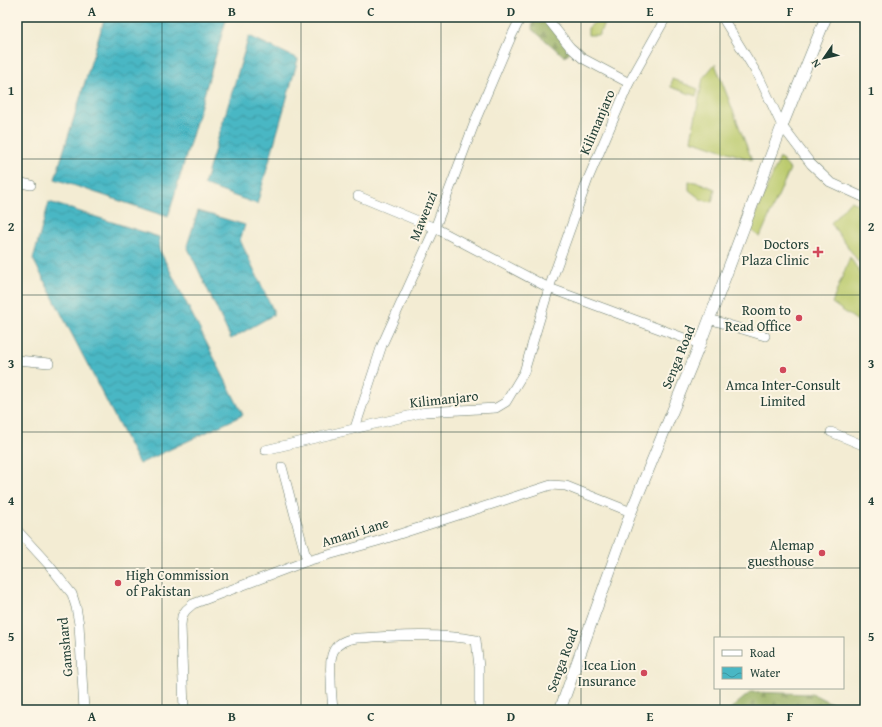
<svg xmlns="http://www.w3.org/2000/svg" width="882" height="727" font-family="'Gentium Book Plus',serif">
<defs>
<pattern id="forest-firs" width="22" height="20" patternUnits="userSpaceOnUse"><rect width="22" height="20" fill="#95af61"/><path d="M5 1l3.5 6h-7zM16 11l3.5 6h-7z" fill="#799051"/></pattern>
<pattern id="water-waves" width="16" height="10" patternUnits="userSpaceOnUse"><rect width="16" height="10" fill="#49b7c4"/><path d="M0 5q4-4 8 0t8 0" fill="none" stroke="#3c96a0"/></pattern>
</defs>
<rect width="100%" height="100%" fill="#fcf5e5"/>
<filter id="ink" filterUnits="userSpaceOnUse"><feTurbulence type="fractalNoise" baseFrequency=".025" numOctaves="2"/><feDisplacementMap in="SourceGraphic" scale="8" xChannelSelector="R" yChannelSelector="G"/><feConvolveMatrix kernelMatrix="1 2 1 2 8 2 1 2 1" color-interpolation-filters="sRGB"/></filter>
<filter id="wash" filterUnits="userSpaceOnUse"><feTurbulence type="fractalNoise" baseFrequency=".012" numOctaves="4" result="noise"/><feDisplacementMap in="SourceGraphic" scale="16" xChannelSelector="R" yChannelSelector="G"/><feGaussianBlur stdDeviation="0.9" result="paint"/><feColorMatrix in="noise" values="0 0 0 0 0 0 0 0 0 0 0 0 0 0 0 0 0 1.4 0 .05"/><feComposite in="paint" operator="in"/></filter>
<g filter="url(#wash)">
<rect width="100%" height="100%" fill="#f3ecd3"/>
<g fill="#bccb6e" stroke="#6e8451">
<polygon points="601,17 605,21 599,35 588,35 588,28"/>
<polygon points="715,64 752,160 691,140 703,78"/>
<polygon points="672,79 698,89 696,96 671,87"/>
<polygon points="780,158 790,169 760,237 749,229"/>
<polygon points="689,181 700,183 715,189 712,202 702,200 689,190"/>
<polygon points="850,201 865,206 865,271 831,223"/>
<polygon points="850,257 865,281 865,326 832,303"/>
</g>
<g fill="url(#forest-firs)" stroke="#5a764a">
<polygon points="533,17 544,17 571,50 565,57 532,29"/>
<polygon points="751,692 813,694 845,710 729,710"/>
</g>
<g fill="url(#water-waves)" stroke="#347a7c">
<polygon points="105,17 227,17 168,217 55,179"/>
<polygon points="249,36 298,59 257,204 204,185"/>
<polygon points="49,202 159,237 159,249 243,415 139,464 33,259"/>
<polygon points="198,211 245,225 240,240 273,310 273,315 231,339 187,246"/>
</g>
</g>
<g filter="url(#ink)">
<g fill="none" stroke-linecap="round" stroke-linejoin="round">
<g stroke="#697a6c" stroke-width="10">
<g id="minor">
<polyline points="546,17 570,47 582,58 629,83"/>
<polyline points="722,17 759,77 782,126 811,164 830,182 865,198"/>
<polyline points="17,182 31,185"/>
<polyline points="358,196 435,228 549,288 700,344"/>
<polyline points="709,319 765,336"/>
<polyline points="17,360 49,363"/>
<polyline points="355,428 382,345 435,228 476,119 511,37 521,17"/>
<polyline points="831,432 865,446"/>
<polyline points="265,450 425,412 496,408 506,402 524,372 549,288 588,179 629,83 666,17"/>
<polyline points="282,467 307,561"/>
<polyline points="17,530 49,565 72,594 76,607 79,624 84,710"/>
<polyline points="184,710 181,625 182,616 186,610 193,604 307,561 378,541 551,485 566,486 631,512"/>
<path d="M333 710C332 699 331 689 331 678 329 656 331 641 357 638 397 636 436 633 476 640L479 667V710"/>
</g>
</g>
<g stroke="#697a6c" stroke-width="12">
<polyline id="tertiary" points="560,710 631,512 700,344 782,126 826,17"/>
</g>
<use href="#minor" stroke="#fff" stroke-width="9"/>
<use href="#tertiary" stroke="#fff" stroke-width="11"/>
</g>
</g>
<path fill="none" stroke="#1f3d34" stroke-width="1" stroke-opacity="0.55" d="M162 17V710M301 17V710M441 17V710M581 17V710M720 17V638M17 159H865M17 295H865M17 432H865M17 568H865M720 688V710"/>
<g fill="#d1495b" stroke="#fcf5e5" stroke-width="1.5">
<path d="M816 246h4v4h4v4h-4v4h-4v-4h-4v-4h4z"/>
<circle cx="799" cy="318" r="4"/>
<circle cx="783" cy="370" r="4"/>
<circle cx="822" cy="553" r="4"/>
<circle cx="118" cy="583" r="4"/>
<circle cx="644" cy="673" r="4"/>
</g>
<g text-anchor="middle" dominant-baseline="central" stroke-width="4" stroke-linejoin="round" paint-order="stroke">
<g font-size="14" fill="#1f3d34" stroke="#fcf5e5">
<text transform="translate(597 122) rotate(-67)">Kilimanjaro</text>
<text transform="translate(423 216) rotate(-68)">Mawenzi</text>
<text transform="translate(678 357) rotate(-68)">Senga Road</text>
<text transform="translate(444 399) rotate(-6)">Kilimanjaro</text>
<text transform="translate(355 532) rotate(-17)">Amani Lane</text>
<text transform="translate(65 647) rotate(-95)">Gamshard</text>
<text transform="translate(562 660) rotate(-70)">Senga Road</text>
</g>
<g font-size="14" fill="#1f3d34" stroke="#fcf5e5" text-anchor="end">
<text x="809" y="244">Doctors<tspan x="809" dy="16">Plaza Clinic</tspan></text>
<text x="791" y="310">Room to<tspan x="791" dy="16">Read Office</tspan></text>
<text x="783" y="385" text-anchor="middle">Amca Inter-Consult<tspan x="783" dy="16">Limited</tspan></text>
<text x="814" y="545">Alemap<tspan x="814" dy="16">guesthouse</tspan></text>
<text x="126" y="575" text-anchor="start">High Commission<tspan x="126" dy="16">of Pakistan</tspan></text>
<text x="636" y="665">Icea Lion<tspan x="636" dy="16">Insurance</tspan></text>
</g>
</g>
<rect width="882" height="727" fill="none" stroke="#fcf5e5" stroke-width="44"/>
<rect x="714" y="637" width="130" height="52" fill="#fcf5e5" stroke="#a4ab9e"/>
<rect x="722" y="650" width="20" height="6" fill="#ffffff" stroke="#a4ab9e"/>
<text x="750" y="657" font-size="12" fill="#1f3d34">Road</text>
<rect x="722" y="667" width="20" height="12" fill="url(#water-waves)" stroke="#a4ab9e"/>
<text x="750" y="677" font-size="12" fill="#1f3d34">Water</text>
<g transform="translate(824 58) rotate(236)" stroke="#fcf5e5" stroke-width="3" paint-order="stroke">
<path d="M0-3L7 15L0 10L-7 15Z" fill="#1f3d34"/>
<text y="-6" font-size="11" font-weight="bold" text-anchor="middle" fill="#1f3d34">N</text>
</g>
<rect x="22" y="22" width="838" height="683" fill="none" stroke="#1f3d34" stroke-width="1.5"/>
<g font-size="13" text-anchor="middle" font-weight="bold" fill="#1f3d34">
<text x="92" y="16">A</text>
<text x="232" y="16">B</text>
<text x="371" y="16">C</text>
<text x="511" y="16">D</text>
<text x="650" y="16">E</text>
<text x="790" y="16">F</text>
<text x="11" y="95">1</text>
<text x="871" y="95">1</text>
<text x="11" y="231">2</text>
<text x="871" y="231">2</text>
<text x="11" y="368">3</text>
<text x="871" y="368">3</text>
<text x="11" y="505">4</text>
<text x="871" y="505">4</text>
<text x="11" y="641">5</text>
<text x="871" y="641">5</text>
<text x="92" y="721">A</text>
<text x="232" y="721">B</text>
<text x="371" y="721">C</text>
<text x="511" y="721">D</text>
<text x="650" y="721">E</text>
<text x="790" y="721">F</text>
</g>
</svg>
